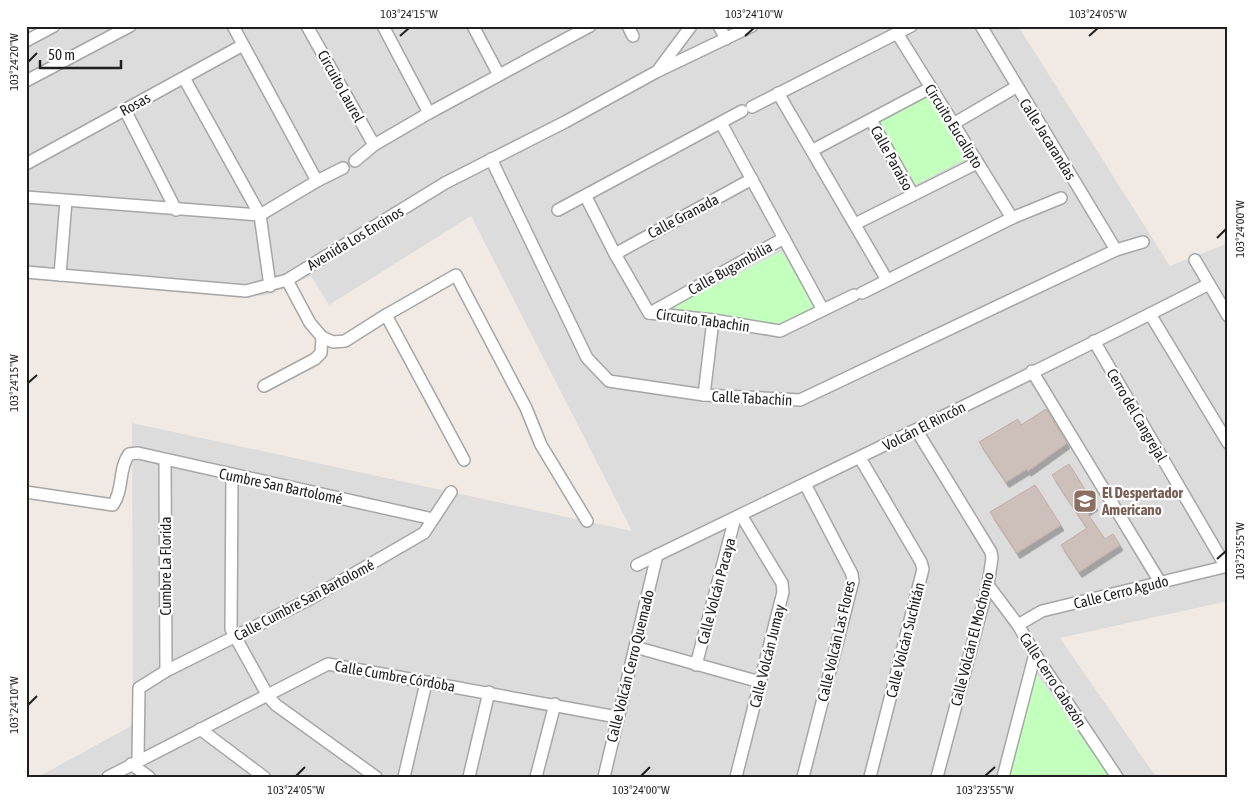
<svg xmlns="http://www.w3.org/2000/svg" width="1254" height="803" font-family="'Asap Condensed',sans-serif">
<defs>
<filter id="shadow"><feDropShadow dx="3" dy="5.5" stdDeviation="0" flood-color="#0004"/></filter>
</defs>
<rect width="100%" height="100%" fill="#f1eae4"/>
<polygon fill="#dddcdc" points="69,26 1018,26 1170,266 1226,244 1228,247 1228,601 1060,638 1156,777 38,777 133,725 132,423 632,531 471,216 329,305 311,276 272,294 245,298 26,279 26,49"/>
<g fill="#c3ffbd">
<polygon points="927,97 969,157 911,187 876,121"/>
<polygon points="782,251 815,310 777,328 676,314 676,306"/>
<polygon points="1036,673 1110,777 1010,777"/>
</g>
<g fill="#cdbfba" stroke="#c4aea5" filter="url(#shadow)">
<polygon points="1046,409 1067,443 1028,471 1027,469 1006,482 979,442 1018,419 1021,425"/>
<polygon points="1069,464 1095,505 1086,511 1105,539 1113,534 1120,545 1079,572 1061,545 1087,528 1052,475"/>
<polygon points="1035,485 1061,525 1017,553 990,512"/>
</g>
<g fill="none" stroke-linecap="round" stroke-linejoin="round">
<g stroke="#a6a6a6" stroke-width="14">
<g id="minor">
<polyline points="307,26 374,145"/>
<polyline points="383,26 429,113"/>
<polyline points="473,26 499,75"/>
<polyline points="628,26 633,36"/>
<polyline points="719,26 726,39"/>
<polyline points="981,26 1116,250"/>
<polyline points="897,33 1012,218"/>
<polyline points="26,41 54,26"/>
<polyline points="659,69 691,26"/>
<polyline points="184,78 260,215 270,286"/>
<polyline points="26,81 130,26"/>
<polyline points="778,93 887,280"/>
<polyline points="752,107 911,26"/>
<polyline points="125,110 176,210"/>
<polyline points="871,120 913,195"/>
<polyline points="721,123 823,310"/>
<polyline points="953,124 1016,87"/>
<polyline points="813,150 930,88"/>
<polyline points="491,159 587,358 609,381 704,395 800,400 1116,250 1143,242"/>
<polyline points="355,161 374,145 429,113 590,26"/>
<polyline points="26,164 243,45"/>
<polyline points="317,181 343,168"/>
<polyline points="26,197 260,215 317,181 233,26"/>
<polyline points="586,197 615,254 649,313"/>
<polyline points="558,210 742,111"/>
<polyline points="855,224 977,163"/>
<polyline points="615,254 752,179"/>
<polyline points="1195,260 1228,316"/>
<polyline points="26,272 246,291 287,280 445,183 565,122 656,72 752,26"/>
<polyline points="60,275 66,201"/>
<polyline points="287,280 310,323 322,337 333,342 345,341 386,315 456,275 526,408 541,445 587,521"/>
<polyline points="862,293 1012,218 1061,198"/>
<polyline points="649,313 713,320 780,331 854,295"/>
<polyline points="650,313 784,238"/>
<polyline points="1150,314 1228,443"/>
<polyline points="386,315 464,460"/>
<polyline points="1094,341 1226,567"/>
<polyline points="1032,371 1160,582"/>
<polyline points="264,386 315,359 321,353 322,337"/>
<polyline points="704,395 713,320"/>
<polyline points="917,431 991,552 992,558 988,585 937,777"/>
<polyline points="860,458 921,562 923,569 870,777"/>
<polyline points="165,461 166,671"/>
<polyline points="232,475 231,629 268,696 276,705 376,777"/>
<path d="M26 492 113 505C124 489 118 469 129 454L138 453 433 519"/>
<path d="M637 565C828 472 1020 381 1209 284"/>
<polyline points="988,585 1018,625 1035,654 1117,777"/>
<polyline points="1018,625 1042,611 1228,566"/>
<polyline points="635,647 760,682"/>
<polyline points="696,665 735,518"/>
<polyline points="200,729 264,777"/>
<polyline points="138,760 139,688 166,671 310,599 424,533 451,492"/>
<polyline points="131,764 149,777"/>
<polyline points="108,777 328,664 617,717"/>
<polyline points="404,777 426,683"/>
<polyline points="469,777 489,692"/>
<polyline points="536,777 555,704"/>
<polyline points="604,777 657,555"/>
<polyline points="736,777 783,592 782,583 741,515"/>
<polyline points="803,777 853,581 852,574 805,484"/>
<polyline points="1003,777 1035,654"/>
</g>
</g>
<use href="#minor" stroke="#fff" stroke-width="11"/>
</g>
<path fill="none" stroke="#1f1f1f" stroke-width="2" d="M400 36 409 28M745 36 754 28M1089 36 1098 28M28 62 37 53M1217 238 1226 229M28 383 37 375M1217 559 1226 551M28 705 37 696M296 776 305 767M641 776 650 767M985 776 995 767"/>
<defs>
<g id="school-square" transform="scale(1.25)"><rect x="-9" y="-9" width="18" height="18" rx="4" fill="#8d6e63" stroke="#fff"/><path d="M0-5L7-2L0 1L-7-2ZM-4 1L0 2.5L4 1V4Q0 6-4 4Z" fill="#fff"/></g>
</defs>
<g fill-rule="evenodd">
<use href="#school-square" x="1085" y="501"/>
</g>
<g text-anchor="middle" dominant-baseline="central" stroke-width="4.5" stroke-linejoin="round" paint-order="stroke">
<g font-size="15" fill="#1f1f1f" stroke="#fff">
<text transform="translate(341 86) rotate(61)">Circuito Laurel</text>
<text transform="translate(135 104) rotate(-29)">Rosas</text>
<text transform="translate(954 126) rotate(58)">Circuito Eucalipto</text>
<text transform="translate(1048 139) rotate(58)">Calle Jacarandas</text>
<text transform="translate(892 158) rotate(61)">Calle Paraíso</text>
<text transform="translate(683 216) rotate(-28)">Calle Granada</text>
<text transform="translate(355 238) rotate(-31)">Avenida Los Encinos</text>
<text transform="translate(730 268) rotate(-29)">Calle Bugambilia</text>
<text transform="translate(703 320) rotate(8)">Circuito Tabachin</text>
<text transform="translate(752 398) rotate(3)">Calle Tabachín</text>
<text transform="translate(1137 415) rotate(60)">Cerro del Cangrejal</text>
<text transform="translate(924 426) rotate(-27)">Volcán El Rincón</text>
<text transform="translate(281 486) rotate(12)">Cumbre San Bartolomé</text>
<text transform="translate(165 566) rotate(-90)">Cumbre La Florida</text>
<text transform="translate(716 591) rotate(-75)">Calle Volcán Pacaya</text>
<text transform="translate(1121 592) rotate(-14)">Calle Cerro Agudo</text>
<text transform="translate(304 600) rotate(-28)">Calle Cumbre San Bartolomé</text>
<text transform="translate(972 639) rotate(-76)">Calle Volcán El Mochomo</text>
<text transform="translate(905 640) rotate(-76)">Calle Volcán Suchitán</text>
<text transform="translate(836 641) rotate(-77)">Calle Volcán Las Flores</text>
<text transform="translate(767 656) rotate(-76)">Calle Volcán Jumay</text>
<text transform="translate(630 666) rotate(-76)">Calle Volcán Cerro Quemado</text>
<text transform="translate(395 676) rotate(10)">Calle Cumbre Córdoba</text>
<text transform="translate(1053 680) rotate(57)">Calle Cerro Cabezón</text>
</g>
<g font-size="15" font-weight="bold" fill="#785e54" stroke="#fff" text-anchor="start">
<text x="1102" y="492">El Despertador<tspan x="1102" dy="17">Americano</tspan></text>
</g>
</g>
<rect width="1254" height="803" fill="none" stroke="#ffffff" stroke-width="55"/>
<path d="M40 60v8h81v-8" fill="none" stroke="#1f1f1f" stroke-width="2.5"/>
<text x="48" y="60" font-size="15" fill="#1f1f1f" stroke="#ffffff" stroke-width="4" paint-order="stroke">50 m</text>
<rect x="28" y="28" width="1198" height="748" fill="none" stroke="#1f1f1f" stroke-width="2"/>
<g font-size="12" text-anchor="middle" fill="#1f1f1f">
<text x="409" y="18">103°24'15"W</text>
<text x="754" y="18">103°24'10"W</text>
<text x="1098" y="18">103°24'05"W</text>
<text transform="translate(14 62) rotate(-90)" y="4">103°24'20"W</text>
<text transform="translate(1240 229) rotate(-90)" y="4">103°24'00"W</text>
<text transform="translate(14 383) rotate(-90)" y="4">103°24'15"W</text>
<text transform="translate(1240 551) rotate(-90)" y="4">103°23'55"W</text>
<text transform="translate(14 705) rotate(-90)" y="4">103°24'10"W</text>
<text x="296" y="794">103°24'05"W</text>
<text x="641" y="794">103°24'00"W</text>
<text x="985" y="794">103°23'55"W</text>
</g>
</svg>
